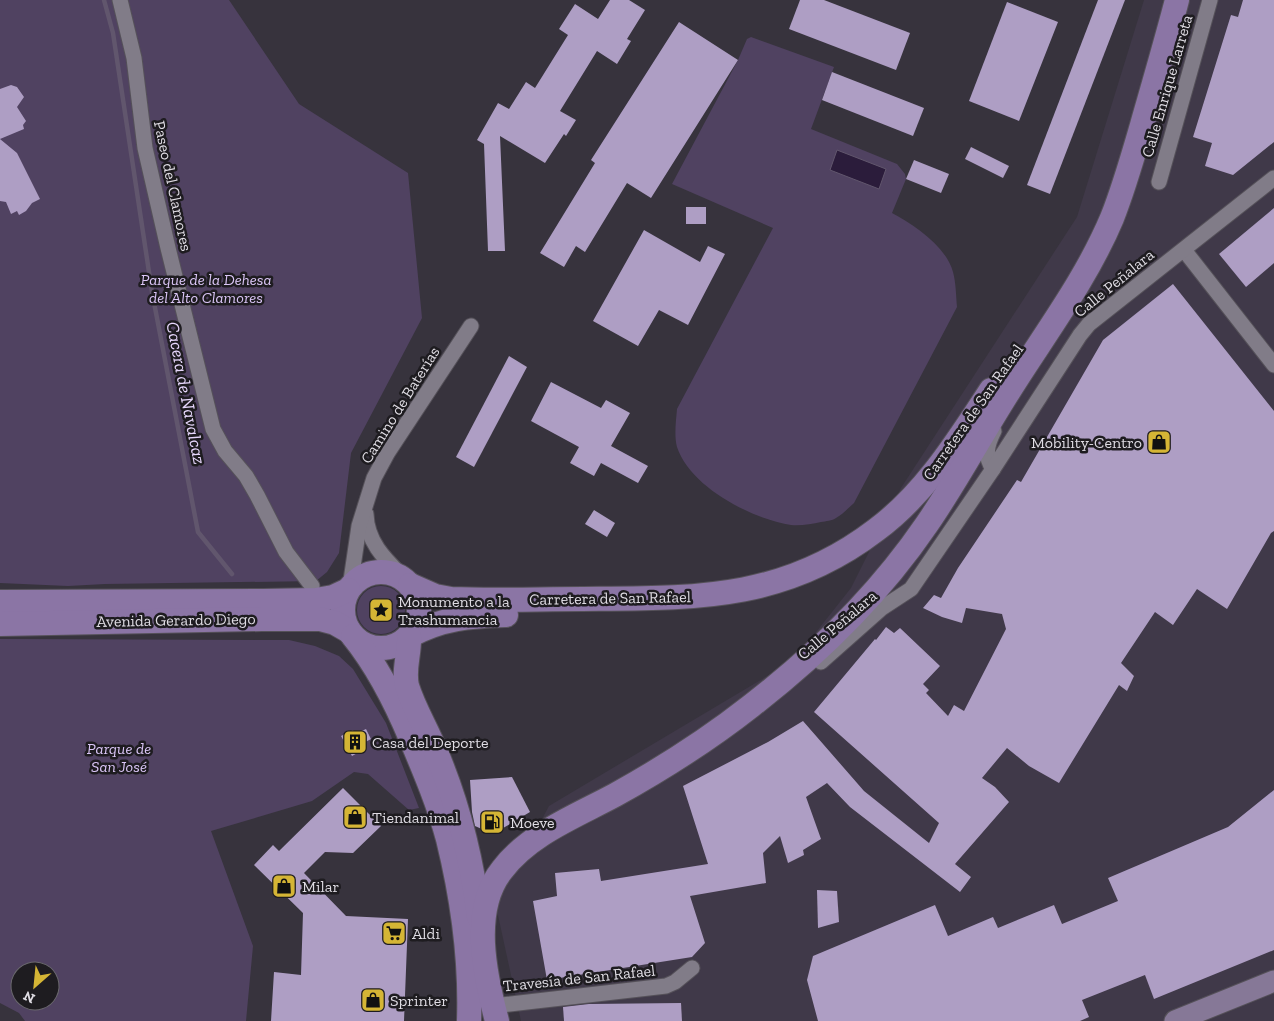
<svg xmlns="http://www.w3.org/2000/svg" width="1274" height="1021" font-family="'Zilla Slab',serif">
<rect width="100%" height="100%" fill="#37333d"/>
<polygon fill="#403949" points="1144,0 1274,0 1274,1021 521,1021 496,906 549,806 794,660 851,588 901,488 1077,217"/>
<g fill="#504261" fill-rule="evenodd">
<polygon points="0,0 229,0 299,104 408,173 422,318 351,453 339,553 327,572 316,581 105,584 68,586 0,583"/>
<path d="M751 37 834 67 811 129 897 164 905 174 906 179 892 213C914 225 946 246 953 272 956 283 956 296 957 307L854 503C848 508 842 515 836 518 832 521 826 521 821 522 812 524 800 526 791 525 752 519 690 487 677 447 674 436 676 421 677 409L773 228 672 184 738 60 747 39Z"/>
<circle cx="381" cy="610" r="24"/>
<path d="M0 639 289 640 315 646 339 656 353 669 386 723 419 808 409 810 368 774 354 772 312 801 211 831 253 946 246 1021H25L19 1013 0 1003ZM20 971H50V1001H20Z"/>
</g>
<polygon fill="#2b1c3b" stroke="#61566d" points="837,150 886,169 879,189 830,170"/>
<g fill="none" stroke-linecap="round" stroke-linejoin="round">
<polyline stroke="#61566d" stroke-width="4.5" points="104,0 113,33 152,292 198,532 232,574"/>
</g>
<g fill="#ae9ec4">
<polygon points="610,0 629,0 645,10 627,39 631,41 617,64 597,51 560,111 576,120 566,136 564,134 545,163 500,136 505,251 488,251 484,144 477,140 498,103 509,109 526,82 535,88 568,35 559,29 575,4 598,19"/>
<polygon points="800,0 824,0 910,33 896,70 789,29"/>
<polygon points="1098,0 1125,0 1050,194 1027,185"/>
<polygon points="1243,0 1274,0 1274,142 1233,175 1205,166 1212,143 1193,137 1231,15 1238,17"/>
<polygon points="1007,2 1058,22 1019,121 969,101"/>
<polygon points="679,22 738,60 651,198 627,183 585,252 576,246 564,267 540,253 595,163 591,160"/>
<polygon points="832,72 924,108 913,136 822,100"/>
<polygon points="11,85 17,87 24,97 17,107 26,121 23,125 24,129 0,139 0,89"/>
<polygon points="0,139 17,153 40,199 32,203 26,211 19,215 17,211 11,214 6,202 0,201"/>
<polygon points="971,147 1009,166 1003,178 965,159"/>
<polygon points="914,160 949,174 941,193 906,179"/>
<rect x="686" y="207" width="20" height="17"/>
<polygon points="1274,208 1274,263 1246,287 1219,254"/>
<polygon points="644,230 700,262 708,246 725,254 688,325 659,310 638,346 593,321"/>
<polygon points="1173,284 1274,411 1274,531 1271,533 1227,609 1197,589 1173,625 1155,612 1121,663 1134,676 1127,691 1119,685 1059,783 1029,766 1007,748 982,778 995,787 1009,802 955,864 971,877 960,892 850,807 827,783 806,797 821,839 803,850 804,855 788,863 780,836 763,853 766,883 690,896 705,943 692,957 547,980 533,901 557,896 555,873 599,869 601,881 708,864 683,786 768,742 803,721 864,791 929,843 939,823 814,712 875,639 876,640 886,627 894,633 900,628 940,666 923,684 929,690 926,693 948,716 954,705 964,711 1006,629 1002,614 966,608 962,623 942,617 923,608 934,595 941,598 958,568 1017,480 1021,482 1103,340"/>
<polygon points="509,356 527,367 474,467 456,457"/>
<polygon points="551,382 601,408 606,400 630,413 611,446 648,466 638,483 601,463 594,476 570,463 579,447 531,421"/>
<polygon points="594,510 615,523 607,537 585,524"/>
<polygon points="366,729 371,739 360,745 363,750 352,756 341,736 353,730 355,734"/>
<polygon points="512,777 530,812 493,834 475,826 472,812 470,780"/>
<polygon points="343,788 381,826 353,853 325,852 304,873 346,916 408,919 404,1021 271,1021 274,972 301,975 303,913 254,865 273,845 279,851"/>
<polygon points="1274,790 1274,950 1154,999 1145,975 1082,1000 1089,1017 1080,1021 818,1021 807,980 813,956 935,905 948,936 993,917 998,928 1054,905 1062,924 1118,901 1108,878 1228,827"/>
<polygon points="817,890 837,891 839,922 818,928"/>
<polygon points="681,1003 682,1021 564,1021 563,1007 589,1004"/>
</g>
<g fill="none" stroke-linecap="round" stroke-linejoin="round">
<g stroke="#555159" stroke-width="17">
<g id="street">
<polyline points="120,0 134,58 145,148 168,248 213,429 225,451 246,476 257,495 286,552 312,586"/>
<polyline points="1159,182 1210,0"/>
<polyline points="1184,250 1274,365"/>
<path d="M993 469C984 456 987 445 994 431"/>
<path d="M366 514C367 543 386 560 405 579"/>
<polyline points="350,587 359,526 374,478 388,452 471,326"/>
<polyline points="821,662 882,608 911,589 993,469 1080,335 1089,324 1274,178"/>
<polyline points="493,1006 666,986 675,982 692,968"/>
</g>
</g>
<g stroke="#555159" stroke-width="23">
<polyline id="secondary" points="1175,1021 1274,981"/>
</g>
<g stroke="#555159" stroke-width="26">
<g id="primary">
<circle cx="381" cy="610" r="38"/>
<path d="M410 585 435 596 451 599C495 601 539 599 583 599 694 598 783 601 876 530 925 494 958 440 991 390"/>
<polyline points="0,602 263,601 316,600 333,597 348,590"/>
<polyline points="0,624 262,619 320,619 335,623 349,631"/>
<path d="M353 636C378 667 396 703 411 739 425 772 439 805 448 839 462 896 471 962 469 1021"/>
<path d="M409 636C442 618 470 616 506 615"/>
<path d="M409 636C410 653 403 669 407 686 414 709 427 729 436 752 458 804 472 861 479 917"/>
<path d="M497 1021C485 976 470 910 502 870 529 834 576 816 615 795 662 769 709 739 751 706 817 655 880 593 927 524 956 482 981 435 1009 391 1044 335 1086 280 1112 218 1124 188 1133 156 1142 125 1154 83 1166 42 1177 0"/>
</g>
</g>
<use href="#street" stroke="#817c88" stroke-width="15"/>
<use href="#secondary" stroke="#867897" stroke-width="21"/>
<use href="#primary" stroke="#8b75a5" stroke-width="24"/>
</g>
<defs>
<g id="shop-square" transform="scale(1.25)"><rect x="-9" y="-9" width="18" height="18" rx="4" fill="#d5b535" stroke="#1e1c20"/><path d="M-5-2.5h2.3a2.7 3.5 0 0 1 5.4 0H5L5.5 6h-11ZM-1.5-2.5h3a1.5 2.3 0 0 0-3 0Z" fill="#111"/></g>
<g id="sight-square" transform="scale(1.25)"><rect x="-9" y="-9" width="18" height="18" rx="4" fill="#d5b535" stroke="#1e1c20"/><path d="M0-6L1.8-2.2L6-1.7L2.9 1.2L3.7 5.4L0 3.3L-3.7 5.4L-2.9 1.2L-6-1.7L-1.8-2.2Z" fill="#111"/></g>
<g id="building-square" transform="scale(1.25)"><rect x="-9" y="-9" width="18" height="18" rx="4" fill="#d5b535" stroke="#1e1c20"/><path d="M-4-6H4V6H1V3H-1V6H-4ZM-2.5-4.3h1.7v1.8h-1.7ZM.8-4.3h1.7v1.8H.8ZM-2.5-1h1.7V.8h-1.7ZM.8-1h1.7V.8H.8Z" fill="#111"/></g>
<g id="fuel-square" transform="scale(1.25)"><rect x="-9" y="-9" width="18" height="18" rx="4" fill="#d5b535" stroke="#1e1c20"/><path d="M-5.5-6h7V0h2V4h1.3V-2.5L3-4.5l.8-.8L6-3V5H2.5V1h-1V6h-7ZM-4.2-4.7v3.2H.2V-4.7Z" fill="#111"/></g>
<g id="supermarket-square" transform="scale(1.25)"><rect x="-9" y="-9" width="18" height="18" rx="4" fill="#d5b535" stroke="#1e1c20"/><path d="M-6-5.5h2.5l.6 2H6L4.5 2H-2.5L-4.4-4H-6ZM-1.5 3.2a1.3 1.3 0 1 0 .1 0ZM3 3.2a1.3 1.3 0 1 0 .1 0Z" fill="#111"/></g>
</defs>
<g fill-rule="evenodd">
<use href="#shop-square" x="1159" y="442"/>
<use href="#sight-square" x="381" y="610"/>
<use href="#building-square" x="355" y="742"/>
<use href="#shop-square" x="355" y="817"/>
<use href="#fuel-square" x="492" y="822"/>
<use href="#shop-square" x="284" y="886"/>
<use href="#supermarket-square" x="394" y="933"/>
<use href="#shop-square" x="373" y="1000"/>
</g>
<g text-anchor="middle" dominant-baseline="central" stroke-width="5" stroke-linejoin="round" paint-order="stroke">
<g font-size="16" fill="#dfdce3" stroke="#1e1c20">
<text transform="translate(1167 86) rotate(-74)">Calle Enrique Larreta</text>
<text transform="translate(173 186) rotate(78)">Paseo del Clamores</text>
<text transform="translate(1114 283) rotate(-39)">Calle Peñalara</text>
<text transform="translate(400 405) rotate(-58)">Camino de Baterías</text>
<text transform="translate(973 412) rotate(-55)">Carretera de San Rafael</text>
<text transform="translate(610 598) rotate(-1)">Carretera de San Rafael</text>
<text transform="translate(176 620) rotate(-1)">Avenida Gerardo Diego</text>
<text transform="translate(837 625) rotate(-40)">Calle Peñalara</text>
<text transform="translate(579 978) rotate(-6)">Travesía de San Rafael</text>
</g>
<g font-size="16" font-style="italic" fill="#dbc6f7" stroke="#1e1c20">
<text x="206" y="279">Parque de la Dehesa<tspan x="206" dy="18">del Alto Clamores</tspan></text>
<text x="119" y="748">Parque de<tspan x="119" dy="18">San José</tspan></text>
</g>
<g font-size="16" fill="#dfdce3" stroke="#1e1c20" text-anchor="start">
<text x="1142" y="442" text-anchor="end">Mobility-Centro</text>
<text x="398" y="601">Monumento a la<tspan x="398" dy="18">Trashumancia</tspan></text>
<text x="372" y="742">Casa del Deporte</text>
<text x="372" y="817">Tiendanimal</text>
<text x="510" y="822">Moeve</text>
<text x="302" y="886">Milar</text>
<text x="412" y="933">Aldi</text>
<text x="390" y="1000">Sprinter</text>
</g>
<g font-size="18" font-style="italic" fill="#e7d7fc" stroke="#1e1c20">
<text transform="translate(186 393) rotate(79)">Cacera de Navalcaz</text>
</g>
</g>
<g transform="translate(35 986) rotate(207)"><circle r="24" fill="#1e1c20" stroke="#6b696e"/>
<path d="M0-4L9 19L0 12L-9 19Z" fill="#d5b535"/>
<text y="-8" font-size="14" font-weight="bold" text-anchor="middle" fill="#dfdce3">N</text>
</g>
</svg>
